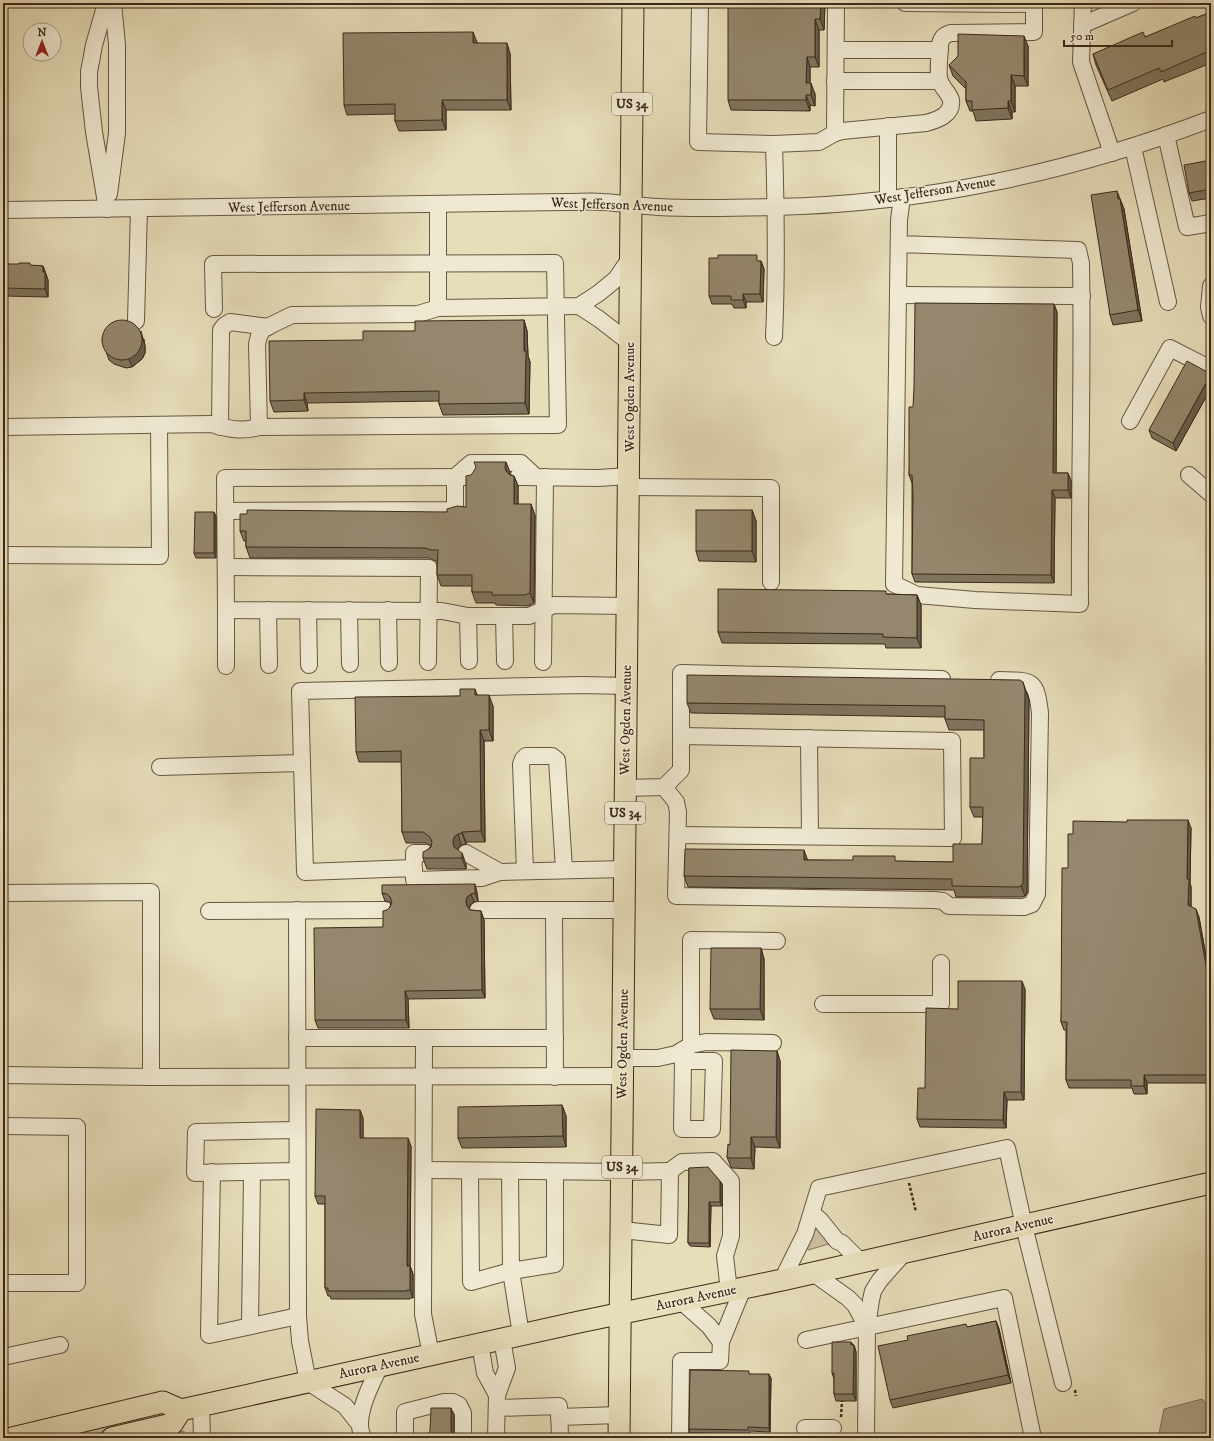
<svg xmlns="http://www.w3.org/2000/svg" width="1214" height="1441" font-family="'IM FELL DW Pica',serif">
<rect width="100%" height="100%" fill="#e6ddb9"/>
<filter id="stains"><feTurbulence type="fractalNoise" baseFrequency=".005" numOctaves="4"/><feColorMatrix values="0 0 0 0 .2 0 0 0 0 .09 0 0 0 0 .02 0 0 0 .5 -.17"/></filter>
<radialGradient id="worn" r=".72"><stop offset=".6" stop-color="#630" stop-opacity="0"/><stop offset="1" stop-color="#630" stop-opacity=".3"/></radialGradient>
<g fill="#c9be9e" stroke="#82745c">
<polygon points="815,1225 832,1243 808,1250 807,1247"/>
<polygon points="141,1417 142,1422 79,1438 48,1438"/>
<polygon points="184,1431 184,1438 152,1438"/>
</g>
<polygon fill="#aca083" stroke="#7f7059" points="1202,1399 1211,1409 1211,1438 1158,1438 1164,1409"/>
<g fill="none" stroke-linecap="round" stroke-linejoin="round">
<g stroke="#665642" stroke-width="18">
<g id="minor">
<polyline points="106,3 94,45 89,72 89,87 94,132 107,209"/>
<polyline points="700,3 698,142 774,144"/>
<polyline points="905,3 1034,4"/>
<polyline points="1083,3 1081,62 1112,153"/>
<polyline points="1082,25 1133,3"/>
<polyline points="836,50 940,50"/>
<polyline points="835,81 939,81"/>
<polyline points="888,126 888,199"/>
<polyline points="835,133 836,3"/>
<polyline points="1166,135 1187,227 1211,223"/>
<polyline points="1133,147 1168,302"/>
<polyline points="109,194 117,133 117,45 113,3"/>
<polyline points="438,204 438,308 579,306 599,293 616,279 631,257"/>
<path d="M3 210C191 208 379 205 567 202 579 202 591 201 603 202 622 203 640 206 658 207 697 209 736 208 775 207 923 204 1073 172 1211 119"/>
<path d="M899 244 1078 250 1081 263C1083 377 1079 490 1080 604L975 600 917 595 894 584 899 220 902 197"/>
<polyline points="1211,286 1209,307 1211,316"/>
<polyline points="898,295 1082,296"/>
<polyline points="579,306 599,319 630,343"/>
<polyline points="214,309 213,264 555,263 558,425 259,427 257,344 259,336 263,329 292,315 418,314 438,308"/>
<polyline points="136,321 139,209"/>
<path d="M774 337C777 272 776 208 774 144L819 142 835 133 842 131 926 123C937 120 953 115 951 100 949 93 942 88 940 81 937 75 940 52 940 44 942 37 944 35 951 33L1034 32V3"/>
<polyline points="1130,421 1170,348 1211,369"/>
<path d="M3 427 212 424C228 429 243 432 259 427"/>
<polyline points="220,427 221,330 224,326 230,322 268,327"/>
<polyline points="1189,475 1211,494"/>
<polyline points="470,477 225,478 226,610 442,611 468,616 529,616 554,605 628,606"/>
<polyline points="518,477 598,478 629,476"/>
<polyline points="629,487 771,488 771,582"/>
<polyline points="225,511 455,510 455,477 471,463 521,463 536,477"/>
<polyline points="3,555 160,556 159,425"/>
<polyline points="226,567 429,568 428,662"/>
<polyline points="226,610 226,666"/>
<polyline points="268,610 269,665"/>
<polyline points="308,610 309,665"/>
<polyline points="349,610 350,664"/>
<polyline points="388,610 389,663"/>
<polyline points="468,616 469,661"/>
<polyline points="504,616 505,661"/>
<polyline points="543,662 545,477"/>
<polyline points="809,738 810,836"/>
<polyline points="302,763 300,691 583,685 627,686"/>
<polyline points="160,767 302,763 305,872 414,868 414,880 482,878 500,872 625,869"/>
<path d="M664 787 676 802 678 812 676 896 934 900 943 901 949 906 1024 907 1032 904 1037 894 1040 713C1036 678 1032 681 999 680"/>
<polyline points="626,788 664,787 681,770 681,673 942,679"/>
<polyline points="678,835 953,838 952,741 681,736"/>
<polyline points="466,853 500,872"/>
<polyline points="414,862 414,853 426,853"/>
<polyline points="525,871 521,764 523,759 526,756 552,756 557,760 564,869"/>
<polyline points="3,893 151,892 151,1077 3,1075"/>
<polyline points="297,910 298,1316 300,1341 308,1382 345,1406 360,1425"/>
<polyline points="478,910 624,910"/>
<polyline points="554,910 555,1077"/>
<polyline points="209,911 385,910"/>
<polyline points="823,1004 941,1004 941,963"/>
<polyline points="297,1038 555,1038"/>
<polyline points="424,1038 423,1314 431,1355"/>
<polyline points="691,1045 691,940 777,941"/>
<polyline points="623,1058 658,1058 676,1054 691,1045 706,1042 773,1043"/>
<polyline points="683,1061 714,1061 712,1129 682,1129 683,1061 683,1050"/>
<polyline points="151,1077 623,1076"/>
<polyline points="3,1126 77,1127 77,1283 3,1283"/>
<polyline points="297,1130 196,1132 195,1173 297,1171"/>
<polyline points="424,1170 622,1172 670,1171 669,1235 622,1230"/>
<polyline points="470,1171 471,1282 511,1271 555,1264 555,1172"/>
<polyline points="510,1171 511,1271 521,1335"/>
<polyline points="670,1171 682,1162 713,1161 731,1181 731,1236 725,1256 729,1291"/>
<polyline points="212,1172 209,1335 298,1316"/>
<polyline points="812,1213 821,1221 837,1241 842,1243 861,1262"/>
<polyline points="813,1273 848,1298 855,1305 867,1327"/>
<polyline points="782,1280 805,1234 819,1188 1007,1148 1024,1226 1063,1383"/>
<polyline points="681,1301 709,1326 721,1342"/>
<polyline points="250,1326 252,1172"/>
<polyline points="806,1340 1004,1298 1033,1438"/>
<polyline points="480,1344 485,1373 497,1395"/>
<polyline points="3,1357 60,1345"/>
<polyline points="201,1405 202,1438"/>
<polyline points="497,1408 559,1406 560,1438"/>
<polyline points="559,1417 619,1415"/>
<polyline points="805,1428 833,1428"/>
<path d="M363 1438C362 1434 360 1430 360 1426 359 1408 372 1382 380 1366"/>
<polyline points="405,1438 405,1412 444,1402 453,1402 459,1405 463,1413 463,1438"/>
<polyline points="496,1438 497,1395 507,1368 502,1339"/>
<polyline points="680,1438 681,1361 720,1361 721,1342 743,1288"/>
<polyline points="866,1438 867,1327 871,1300 873,1291 880,1280 904,1253"/>
</g>
</g>
<g stroke="#3c291b" stroke-width="23">
<g id="major">
<polyline points="12,1438 163,1402 181,1410 579,1322 782,1280 1211,1183"/>
<polyline points="112,1438 172,1424 181,1410"/>
<polyline points="619,1438 633,3"/>
</g>
</g>
<g stroke="#3c291b" stroke-width="2.5" stroke-dasharray="3 2" stroke-linecap="butt">
<polyline points="909,1183 916,1212"/>
<polyline points="1075,1390 1076,1396"/>
<polyline points="841,1417 842,1401"/>
</g>
<use href="#minor" stroke="#efe9d2" stroke-width="16"/>
<use href="#major" stroke="#e6ddb9" stroke-width="21"/>
</g>
<g fill="#7f745e" stroke="#3c291b">
<polygon points="825,3 824,30 819,30 819,67 810,67 810,83 815,94 815,106 810,105 810,111 731,110 728,100"/>
<polygon points="1211,12 1211,63 1164,82 1163,79 1112,101 1096,65 1093,54 1145,37 1196,18"/>
<polygon points="477,42 477,43 510,53 511,110 446,110 446,130 399,131 395,121 395,114 347,115 344,105"/>
<polygon points="1028,46 1028,86 1015,86 1015,112 1012,112 1012,119 976,121 973,111 970,111 966,101 966,89 953,76 949,65"/>
<polygon points="1211,160 1211,198 1192,201 1189,193"/>
<polygon points="1117,191 1124,209 1142,321 1113,325 1110,315"/>
<polygon points="759,261 761,261 764,269 763,302 746,302 746,308 734,308 732,304 712,304 709,296"/>
<polygon points="3,264 43,266 48,280 48,297 3,296"/>
<polygon points="1054,304 1057,312 1056,473 1068,473 1071,481 1071,498 1055,498 1054,583 915,582 912,574 912,483 909,475 913,407"/>
<polygon points="524,320 527,331 528,356 530,362 529,414 443,415 439,404 439,401 307,403 308,411 274,412 270,401 363,340 415,331"/>
<polygon points="144,339 145,346 145,353 142,359 132,367 126,368 114,364 109,360 102,340"/>
<polygon points="1211,374 1211,388 1176,451 1152,438 1149,430"/>
<polygon points="510,472 509,474 514,476 518,486 518,504 535,515 534,603 528,606 496,605 495,603 476,603 472,592 472,586 441,586 437,575 437,561 435,561 429,558 250,558 246,547 246,541 244,541 240,531 447,512 466,507"/>
<polygon points="752,510 756,521 756,562 699,561 696,551"/>
<polygon points="214,512 216,517 216,558 196,558 194,553"/>
<polygon points="888,594 917,595 921,605 921,648 886,648 885,644 722,643 718,632"/>
<polygon points="1027,693 1029,700 1027,893 1025,896 1022,897 956,897 954,890 688,887 684,876 808,860 953,862 982,844 983,817 974,817 970,807 984,758 984,730 949,730 945,719 945,717 691,713 687,703"/>
<polygon points="478,695 493,706 493,741 484,741 485,842 466,842 466,844 461,845 458,848 457,850 466,864 466,869 427,869 423,858 427,850 431,846 426,843 406,843 402,832 402,762 359,762 356,752"/>
<polygon points="1191,828 1190,883 1191,887 1191,906 1199,917 1210,979 1210,988 1211,988 1210,1083 1147,1083 1147,1094 1134,1094 1132,1088 1069,1088 1066,1080 1066,1030 1064,1030 1061,1022 1068,868"/>
<polygon points="477,892 478,901 474,902 470,905 469,909 470,910 481,911 484,920 485,998 408,999 409,1028 318,1028 315,1020 383,927 387,910 390,907 391,903 390,902 385,901 382,893"/>
<polygon points="761,948 764,959 764,1020 714,1019 710,1009"/>
<polygon points="1025,989 1024,1100 1007,1100 1006,1128 920,1127 917,1119 925,1088 958,1009"/>
<polygon points="777,1051 780,1061 780,1148 755,1147 754,1169 732,1168 731,1167 727,1157 730,1145"/>
<polygon points="562,1105 566,1116 566,1147 462,1148 458,1138"/>
<polygon points="360,1110 363,1118 363,1138 411,1146 410,1266 413,1274 413,1298 410,1298 410,1299 331,1299 330,1296 328,1296 325,1288 325,1204 318,1204 315,1196"/>
<polygon points="689,1168 722,1185 722,1206 711,1206 710,1247 690,1246 688,1243"/>
<polygon points="996,1321 999,1329 1011,1383 893,1408 890,1400 967,1327"/>
<polygon points="851,1342 853,1345 854,1345 856,1352 856,1401 836,1401 834,1394 834,1379 832,1373"/>
<polygon points="750,1374 771,1378 770,1432 750,1431 750,1434 690,1433 689,1429"/>
</g>
<g fill="#685e4c" stroke="#3c291b">
<polygon points="821,3 825,3 824,30 820,19"/>
<polygon points="815,19 819,30 819,67 815,57"/>
<polygon points="473,32 477,42 477,53 473,43"/>
<polygon points="1024,36 1028,46 1028,86 1024,76"/>
<polygon points="507,43 510,53 511,110 507,100"/>
<polygon points="807,57 810,67 810,93 806,83"/>
<polygon points="1011,75 1015,86 1015,112 1011,101"/>
<polygon points="811,83 815,94 815,106 811,95"/>
<polygon points="806,95 810,105 810,111 806,100"/>
<polygon points="442,100 446,110 446,130 442,120"/>
<polygon points="1008,101 1012,112 1012,119 1008,108"/>
<polygon points="1120,199 1124,209 1142,321 1138,310"/>
<polygon points="761,261 764,269 763,302 760,294"/>
<polygon points="43,266 48,280 48,297 45,289 43,272"/>
<polygon points="743,294 746,302 746,308 743,300"/>
<polygon points="1054,304 1057,312 1056,481 1053,473"/>
<polygon points="524,320 527,331 528,356 530,362 529,414 525,403"/>
<polygon points="141,331 145,346 145,353 142,359 132,367 129,359"/>
<polygon points="1211,374 1211,388 1176,451 1173,443"/>
<polygon points="304,393 307,403 308,411 304,400"/>
<polygon points="506,462 510,472 509,477 505,467"/>
<polygon points="1068,473 1071,481 1071,498 1068,490"/>
<polygon points="514,476 518,486 518,514 514,504"/>
<polygon points="1052,490 1055,498 1054,583 1051,575"/>
<polygon points="531,504 535,515 534,603 530,593"/>
<polygon points="752,510 756,521 756,562 752,551"/>
<polygon points="214,512 216,517 216,558 214,553"/>
<polygon points="917,595 921,605 921,648 917,638"/>
<polygon points="1023,682 1029,700 1027,893 1025,896 1021,886"/>
<polygon points="475,689 479,700 475,695"/>
<polygon points="489,695 493,706 493,741 489,730"/>
<polygon points="480,730 484,741 485,842 481,831"/>
<polygon points="1188,820 1191,828 1190,883 1191,887 1191,913 1188,905 1187,879"/>
<polygon points="462,832 466,842 466,844 462,833"/>
<polygon points="458,834 461,845 458,848 457,853 454,847 453,842 454,837"/>
<polygon points="804,850 808,861 804,860"/>
<polygon points="462,853 466,864 466,869 462,858"/>
<polygon points="475,884 477,892 478,901 475,893"/>
<polygon points="471,894 474,902 470,905 469,910 470,914 466,902 467,897"/>
<polygon points="1196,909 1199,917 1210,979 1210,996 1207,988"/>
<polygon points="481,911 484,920 485,998 482,990"/>
<polygon points="761,948 764,959 764,1020 760,1009"/>
<polygon points="1022,981 1025,989 1024,1100 1021,1092"/>
<polygon points="1211,988 1211,1043 1210,1041"/>
<polygon points="405,991 408,999 409,1028 406,1020"/>
<polygon points="1208,1041 1210,1049 1210,1083 1207,1075"/>
<polygon points="777,1051 780,1061 780,1148 776,1137"/>
<polygon points="1144,1075 1147,1083 1147,1094 1144,1086"/>
<polygon points="1004,1092 1007,1100 1006,1128 1003,1120"/>
<polygon points="562,1105 566,1116 566,1147 563,1136"/>
<polygon points="360,1110 363,1118 363,1146 360,1138"/>
<polygon points="751,1137 755,1147 754,1169 751,1158"/>
<polygon points="408,1138 411,1146 410,1274 407,1266"/>
<polygon points="720,1181 722,1185 722,1206 720,1202"/>
<polygon points="709,1202 711,1206 710,1247 709,1243"/>
<polygon points="410,1266 413,1274 413,1298 410,1290"/>
<polygon points="996,1321 999,1329 1011,1383 1008,1375"/>
<polygon points="851,1342 854,1348 854,1345 856,1352 856,1401 853,1394"/>
<polygon points="769,1374 771,1378 770,1432 769,1428"/>
<polygon points="451,1408 454,1416 454,1438 451,1430"/>
</g>
<g fill="#94876d" stroke="#3c291b">
<polygon points="728,3 821,3 820,19 815,19 815,57 807,57 806,83 811,83 811,95 806,95 806,100 728,100"/>
<polygon points="1211,12 1211,55 1209,51 1161,72 1159,68 1108,90 1093,54 1143,32 1145,37 1195,16 1196,18"/>
<polygon points="473,32 473,43 507,43 507,100 442,100 442,120 395,121 395,104 344,105 343,33"/>
<polygon points="958,34 1024,36 1024,76 1011,75 1011,101 1008,101 1008,108 972,110 972,101 966,101 966,82 949,65 958,56"/>
<polygon points="1211,160 1211,189 1189,193 1184,165"/>
<polygon points="1117,191 1118,199 1120,199 1138,310 1110,315 1091,195"/>
<polygon points="718,255 757,255 757,261 761,261 760,294 743,294 743,300 731,300 731,296 709,296 709,258 718,258"/>
<polygon points="19,263 30,263 30,265 43,266 43,272 45,272 45,289 3,288 3,264 19,264"/>
<polygon points="915,303 1054,304 1053,473 1068,473 1068,490 1052,490 1051,575 912,574 913,495 912,475 909,475 909,407 913,407 914,387"/>
<polygon points="524,320 524,351 526,351 525,403 439,404 439,391 304,393 304,400 270,401 269,341 363,340 363,331 415,331 415,321"/>
<circle cx="122" cy="340" r="20"/>
<polygon points="1187,361 1211,374 1173,443 1149,430"/>
<polygon points="474,462 506,462 505,467 506,471 510,475 514,476 514,504 531,504 530,593 525,595 492,595 492,592 472,592 472,575 437,575 438,550 431,550 425,548 246,547 246,531 240,531 240,514 247,514 247,510 447,512 447,509 457,506 466,507 466,476 471,475 474,471 476,467"/>
<rect x="696" y="510" width="56" height="41"/>
<polygon points="195,512 214,512 214,553 194,553"/>
<polygon points="718,589 886,591 886,594 917,595 917,638 883,637 883,634 718,632"/>
<polygon points="687,675 1020,680 1023,682 1025,690 1023,883 1021,886 1018,887 952,886 952,879 684,876 685,849 804,850 804,860 853,860 853,856 895,856 895,861 953,862 953,844 982,844 983,807 970,807 970,758 984,758 984,720 945,719 945,706 687,703"/>
<polygon points="460,689 475,689 475,695 489,695 489,730 480,730 481,831 462,832 462,833 458,834 454,837 453,842 454,847 462,853 462,858 423,858 423,852 427,850 431,847 432,842 430,837 423,832 402,832 401,751 356,752 355,697 460,696"/>
<polygon points="1127,820 1188,820 1187,879 1189,879 1188,905 1196,909 1207,971 1207,988 1211,988 1210,1041 1208,1041 1207,1075 1144,1075 1144,1086 1131,1086 1131,1080 1066,1080 1067,1022 1061,1022 1062,868 1068,868 1068,834 1073,834 1073,821 1127,822"/>
<polygon points="475,884 475,893 471,894 467,897 466,902 467,906 470,910 481,911 482,990 405,991 406,1020 315,1020 314,928 383,927 383,911 387,910 390,907 392,902 390,897 387,894 382,893 382,885"/>
<polygon points="711,948 761,948 760,1009 710,1009"/>
<polygon points="958,981 1022,981 1021,1092 1004,1092 1003,1120 917,1119 918,1088 925,1088 926,1008 958,1009"/>
<polygon points="731,1050 777,1051 776,1137 751,1137 751,1158 729,1158 727,1157 728,1144 730,1145"/>
<polygon points="562,1105 563,1136 458,1138 458,1107"/>
<polygon points="316,1109 360,1110 360,1138 408,1138 407,1266 410,1266 410,1290 407,1290 407,1291 328,1291 328,1288 325,1288 325,1196 315,1196"/>
<polygon points="708,1167 720,1181 720,1202 709,1202 709,1243 688,1243 689,1168"/>
<polygon points="996,1321 1008,1375 890,1400 878,1346 908,1340 907,1336 966,1324 967,1327"/>
<polygon points="832,1342 851,1342 851,1345 854,1345 853,1394 834,1394 834,1373 832,1373"/>
<polygon points="690,1370 749,1371 749,1374 769,1374 769,1428 748,1427 748,1430 689,1429"/>
<polygon points="431,1408 451,1408 451,1430 452,1435 456,1438 427,1438 427,1434 430,1431"/>
</g>
<g text-anchor="middle" dominant-baseline="central" stroke-width="3" stroke-linejoin="round" paint-order="stroke">
<g fill="#efe9d2" stroke="#726352" stroke-width="1">
<rect x="612" y="93" width="40" height="22" rx="3"/>
<rect x="605" y="802" width="40" height="22" rx="3"/>
<rect x="602" y="1156" width="40" height="22" rx="3"/>
</g>
<g font-size="13" font-weight="bold" fill="#3c291b">
<text x="632" y="104">US 34</text>
<text x="625" y="813">US 34</text>
<text x="622" y="1167">US 34</text>
</g>
<g font-size="14" fill="#3c291b" stroke="#efe9d2">
<text transform="translate(935 191) rotate(-9)">West Jefferson Avenue</text>
<text transform="translate(612 205) rotate(2)">West Jefferson Avenue</text>
<text transform="translate(289 207) rotate(-1)">West Jefferson Avenue</text>
<text transform="translate(630 397) rotate(-90)">West Ogden Avenue</text>
<text transform="translate(626 720) rotate(-89)">West Ogden Avenue</text>
<text transform="translate(623 1044) rotate(-89)">West Ogden Avenue</text>
<text transform="translate(1013 1228) rotate(-13)">Aurora Avenue</text>
<text transform="translate(696 1298) rotate(-12)">Aurora Avenue</text>
<text transform="translate(379 1366) rotate(-12)">Aurora Avenue</text>
</g>
</g>
<rect width="1214" height="1441" fill="none" stroke="#e6ddb9" stroke-width="16"/>
<rect x="4" y="4" width="1206" height="1433" fill="none" stroke="#3c291b" stroke-width="2"/>
<rect x="8" y="8" width="1198" height="1425" fill="none" stroke="#3c291b"/>
<g transform="translate(42 42)"><circle r="19" fill="#efe9d2" stroke="#a79c89"/>
<path d="M0-3L7 15L0 10L-7 15Z" fill="#8f2418"/>
<text y="-6" font-size="11" font-weight="bold" text-anchor="middle" fill="#3c291b">N</text>
</g>
<path d="M1064 40v6h108v-6" fill="none" stroke="#3c291b" stroke-width="2"/>
<text x="1070" y="40" font-size="12" fill="#3c291b" stroke="#efe9d2" stroke-width="3" paint-order="stroke">50 m</text>
<rect width="100%" height="100%" filter="url(#stains)"/>
<rect width="100%" height="100%" fill="url(#worn)"/>
</svg>
